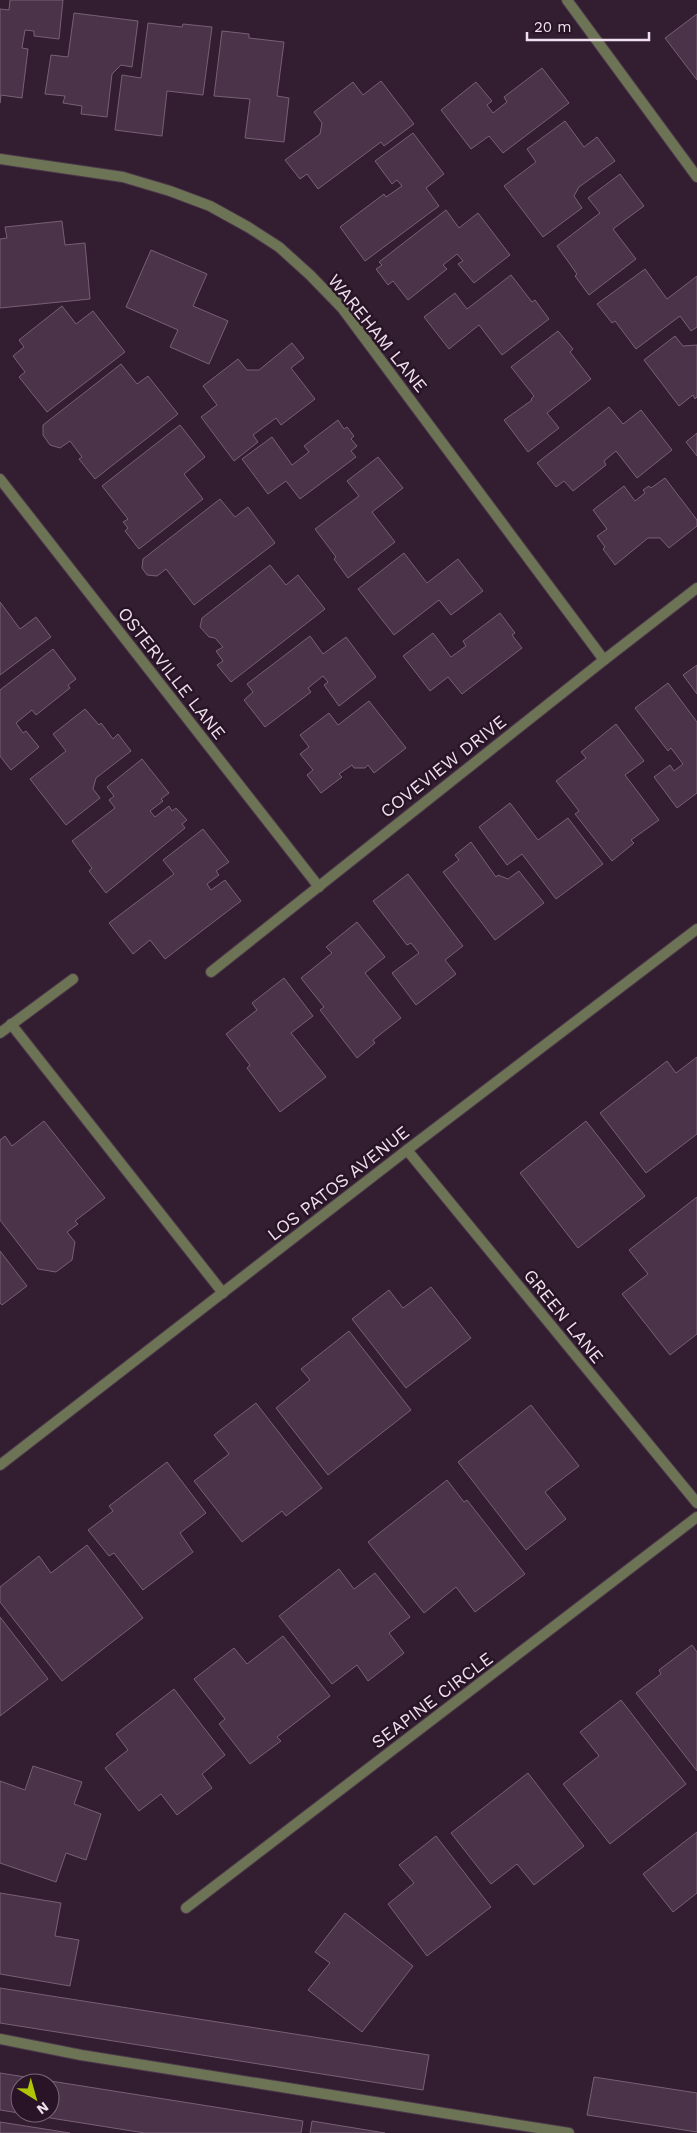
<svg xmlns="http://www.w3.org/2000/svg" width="697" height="2133" font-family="'Work Sans',sans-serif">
<rect width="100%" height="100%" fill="#331e31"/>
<g fill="#4b3449" stroke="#785f75" fill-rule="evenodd">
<polygon points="10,0 63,0 59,39 34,36 34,31 25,30 22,48 28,49 22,98 1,95 0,103 0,9 9,10"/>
<polygon points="74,13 138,21 132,67 121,65 112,74 107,117 81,114 82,106 63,103 65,96 45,94 51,55 68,57"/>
<polygon points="697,14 697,80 665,38"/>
<polygon points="148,23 182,27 183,24 212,27 203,95 167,91 162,136 115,130 122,75 141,78"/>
<polygon points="222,31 249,34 249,38 284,42 277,96 289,98 284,142 245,138 250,99 214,96"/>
<polygon points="542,68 569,103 503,153 489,136 471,149 441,110 476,82 492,101 487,105 493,113 507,102 504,97"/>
<polygon points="381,81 414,124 384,146 381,142 318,189 307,174 300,179 285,160 320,134 322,123 314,112 353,82 363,95"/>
<polygon points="565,121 584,147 597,137 615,161 579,187 574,196 582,208 543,237 504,186 536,162 527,149"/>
<polygon points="413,133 444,174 426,188 439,206 365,261 340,227 384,194 386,197 402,186 397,180 392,184 375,161"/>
<polygon points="620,174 644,206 613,229 636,259 589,295 575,276 577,274 557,246 600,213 588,198"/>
<polygon points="446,210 459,228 478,213 510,255 474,283 458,264 463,261 457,254 443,265 447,269 408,300 393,281 388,285 376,269 382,265 379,262"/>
<polygon points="62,221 65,245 85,243 90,299 0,308 0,239 7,238 5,227"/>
<polygon points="151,250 207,274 193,306 228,321 209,364 170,347 178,330 126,307"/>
<polygon points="645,269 667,299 697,276 697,327 691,331 680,316 636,349 615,321 612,323 597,304"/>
<polygon points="511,275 532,302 535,300 549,319 502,355 479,325 449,349 424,317 455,293 467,309"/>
<polygon points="62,306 76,324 93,311 125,352 47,412 19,377 25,372 13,356 24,347 19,340"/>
<polygon points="558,331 573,349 570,352 591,379 547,413 559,428 528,452 504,420 532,400 531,399 534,396 511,367"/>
<polygon points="675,336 683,346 697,345 697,397 695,399 693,395 679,406 644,360"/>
<polygon points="292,343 304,358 291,368 315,399 281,425 276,418 253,435 258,442 234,461 201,417 217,405 203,386 238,359 247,370 259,370"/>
<polygon points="121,364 137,384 148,376 178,414 95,479 79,459 82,457 70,441 60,448 50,445 43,435 43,425"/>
<polygon points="609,407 623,424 641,410 672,450 637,478 616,451 604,461 606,465 573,491 564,481 556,487 537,463"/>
<polygon points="338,420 344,429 347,427 354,436 351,439 357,446 351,451 356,457 300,499 286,481 268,494 242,459 272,437 292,465 309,452 304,446"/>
<polygon points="180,425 205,457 184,474 203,499 139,549 125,531 128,528 123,522 128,519 102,486"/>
<polygon points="697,433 697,456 686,442"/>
<polygon points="378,457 403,488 372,512 395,542 348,578 334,559 336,557 315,529 359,496 347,481"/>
<polygon points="665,478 697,520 697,526 669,548 660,538 648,538 615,565 603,549 605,547 597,536 607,529 593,510 624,486 635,501 645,493 643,490 649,486 651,488"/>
<polygon points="220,499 235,517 248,507 275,543 194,605 166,569 157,576 147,575 142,568 143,559"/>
<polygon points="404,553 427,583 458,559 483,591 451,615 439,600 394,635 358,589"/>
<polygon points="270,565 286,585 298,575 325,609 231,682 217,665 223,661 216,651 223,647 215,638 209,637 200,627 202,618"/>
<polygon points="0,602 20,629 36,617 51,637 0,675"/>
<polygon points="500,613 515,633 512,635 522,648 462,694 448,677 430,691 403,656 433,633 451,657 466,646 463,641"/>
<polygon points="310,636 323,654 346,637 376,677 339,706 324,685 328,682 323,676 308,688 311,692 265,727 244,700 253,692 247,684"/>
<polygon points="53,649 76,679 68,685 70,688 36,715 32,710 16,723 23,733 26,731 39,747 11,770 0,756 0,690"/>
<polygon points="697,665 697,694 683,675"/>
<polygon points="668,683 697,722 697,793 677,808 654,777 670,765 674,771 683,764 671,748 668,751 635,708"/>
<polygon points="369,701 406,748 374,773 368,765 365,768 354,768 352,765 339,774 342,777 321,793 307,775 313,770 300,754 309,747 300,735 329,713 338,725"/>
<polygon points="85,709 99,725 101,723 113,739 118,734 131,751 96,778 93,789 100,798 66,825 30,779 66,751 53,734"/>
<polygon points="616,724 644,761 625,775 659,820 631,840 634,843 612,861 575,814 579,811 556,781 586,758 581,752"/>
<polygon points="142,759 169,793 161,799 163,801 150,811 155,817 169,806 172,811 176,808 187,820 182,824 185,828 106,893 89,871 92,868 72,841 115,808 109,800 114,796 107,787"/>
<polygon points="510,803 538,840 568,818 603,864 556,899 522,854 507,865 479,827"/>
<polygon points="203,829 229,862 216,871 219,875 207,884 211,890 225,880 241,901 165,959 150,940 133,954 109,923 174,874 163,860"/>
<polygon points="471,842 496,877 498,875 508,879 519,871 544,903 495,940 443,872 459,860 455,855"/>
<polygon points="408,874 463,946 445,960 456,974 416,1005 392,973 419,953 411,943 407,945 373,901"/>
<polygon points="357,922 385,957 365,973 401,1018 373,1040 375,1043 357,1058 320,1010 324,1007 301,978 332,953 326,947"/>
<polygon points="284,978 313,1016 291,1033 326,1077 280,1112 247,1068 250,1065 226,1034 257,1010 252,1003"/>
<polygon points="697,1057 697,1134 646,1173 600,1113 667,1061 676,1073"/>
<polygon points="44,1121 105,1198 75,1221 78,1224 67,1232 75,1242 72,1260 56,1272 38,1269 0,1220 0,1140 5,1136 12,1146"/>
<polygon points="586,1121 645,1196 578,1248 520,1173"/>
<polygon points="697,1197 697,1334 670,1355 622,1294 648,1274 629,1250"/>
<polygon points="0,1251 27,1286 2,1305 0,1303"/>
<polygon points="431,1287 471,1338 406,1388 352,1319 389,1290 403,1308"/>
<polygon points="349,1331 411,1410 328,1475 276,1408 310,1380 301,1369"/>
<polygon points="256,1403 322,1488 286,1516 282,1511 242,1542 194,1481 229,1454 214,1435"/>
<polygon points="531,1405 579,1466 545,1492 566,1519 526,1550 458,1462"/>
<polygon points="167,1462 206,1513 180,1533 193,1552 143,1590 114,1553 109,1556 88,1530 113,1511 109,1506"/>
<polygon points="447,1480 464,1502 467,1500 525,1574 475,1612 456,1587 424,1613 368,1542"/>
<polygon points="87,1545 143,1618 62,1681 0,1602 0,1587 39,1556 51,1573"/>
<polygon points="339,1569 354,1589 375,1573 410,1617 389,1633 404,1653 368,1681 357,1665 332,1684 279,1616"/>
<polygon points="0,1617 48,1679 0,1716"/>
<polygon points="283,1636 330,1696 277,1737 281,1741 250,1764 219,1724 225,1719 194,1679 234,1648 247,1664"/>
<polygon points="692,1645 697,1652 697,1771 636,1693 661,1674 659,1670"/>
<polygon points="174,1689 225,1755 202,1774 212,1788 177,1815 161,1794 139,1811 105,1768 128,1750 116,1734"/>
<polygon points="621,1700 686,1784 610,1844 563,1784 599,1756 580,1732"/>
<polygon points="33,1766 82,1782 74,1804 101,1814 86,1860 66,1853 56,1882 0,1863 0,1781 25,1790"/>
<polygon points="528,1773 584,1846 534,1885 517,1864 491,1884 451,1833"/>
<polygon points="697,1832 697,1893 673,1912 643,1874"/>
<polygon points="436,1836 491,1907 427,1956 388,1904 414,1883 399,1865"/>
<polygon points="0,1893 61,1903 55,1936 79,1940 70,1986 0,1974"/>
<polygon points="345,1913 413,1966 362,2032 308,1990 330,1963 315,1952"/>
<polygon points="0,1988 429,2055 423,2090 0,2023"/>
<path d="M0 2073 303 2121 301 2133H145L0 2110ZM20 2083H50V2113H20Z"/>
<polygon points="594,2077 697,2093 697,2132 587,2115"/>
<polygon points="312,2121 385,2133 310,2133"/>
<polygon points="0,2122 70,2133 0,2133"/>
</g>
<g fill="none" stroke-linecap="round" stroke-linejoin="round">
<g stroke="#4d394b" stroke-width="12">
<g id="service">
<polyline points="11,1024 223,1293"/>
<polyline points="0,2039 81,2055 569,2133"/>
</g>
</g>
<g stroke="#4d394b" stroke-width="12">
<g id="minor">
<polyline points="567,0 697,177"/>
<polyline points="0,159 123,177 170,191 210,206 248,227 279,247 310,275 342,308 604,660"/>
<polyline points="0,479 319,887"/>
<polyline points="211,972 604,660 697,588"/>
<polyline points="0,1033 73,979"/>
<polyline points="407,1150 697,1503"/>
<polyline points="0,1465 407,1150 697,929"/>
<polyline points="186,1908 697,1517"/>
</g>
</g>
<use href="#service" stroke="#6d7455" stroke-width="10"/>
<use href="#minor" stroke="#6d7455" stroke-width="10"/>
</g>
<g text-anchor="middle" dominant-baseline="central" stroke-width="5" stroke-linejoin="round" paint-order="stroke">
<g font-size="18" fill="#efe0ed" stroke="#291427">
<text transform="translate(378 333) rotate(51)">WAREHAM LANE</text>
<text transform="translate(172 673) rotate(52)">OSTERVILLE LANE</text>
<text transform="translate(443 766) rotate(-38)">COVEVIEW DRIVE</text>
<text transform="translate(338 1183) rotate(-38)">LOS PATOS AVENUE</text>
<text transform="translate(564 1316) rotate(51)">GREEN LANE</text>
<text transform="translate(432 1700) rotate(-37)">SEAPINE CIRCLE</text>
</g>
</g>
<g transform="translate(35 2098) rotate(143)"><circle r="24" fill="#291427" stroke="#786676"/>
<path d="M0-4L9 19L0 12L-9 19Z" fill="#afc507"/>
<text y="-8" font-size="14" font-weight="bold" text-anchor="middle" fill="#efe0ed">N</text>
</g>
<path d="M527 32v8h122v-8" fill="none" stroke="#efe0ed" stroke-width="2.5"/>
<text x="534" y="32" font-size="15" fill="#efe0ed" stroke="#291427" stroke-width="4" paint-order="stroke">20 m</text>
</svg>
